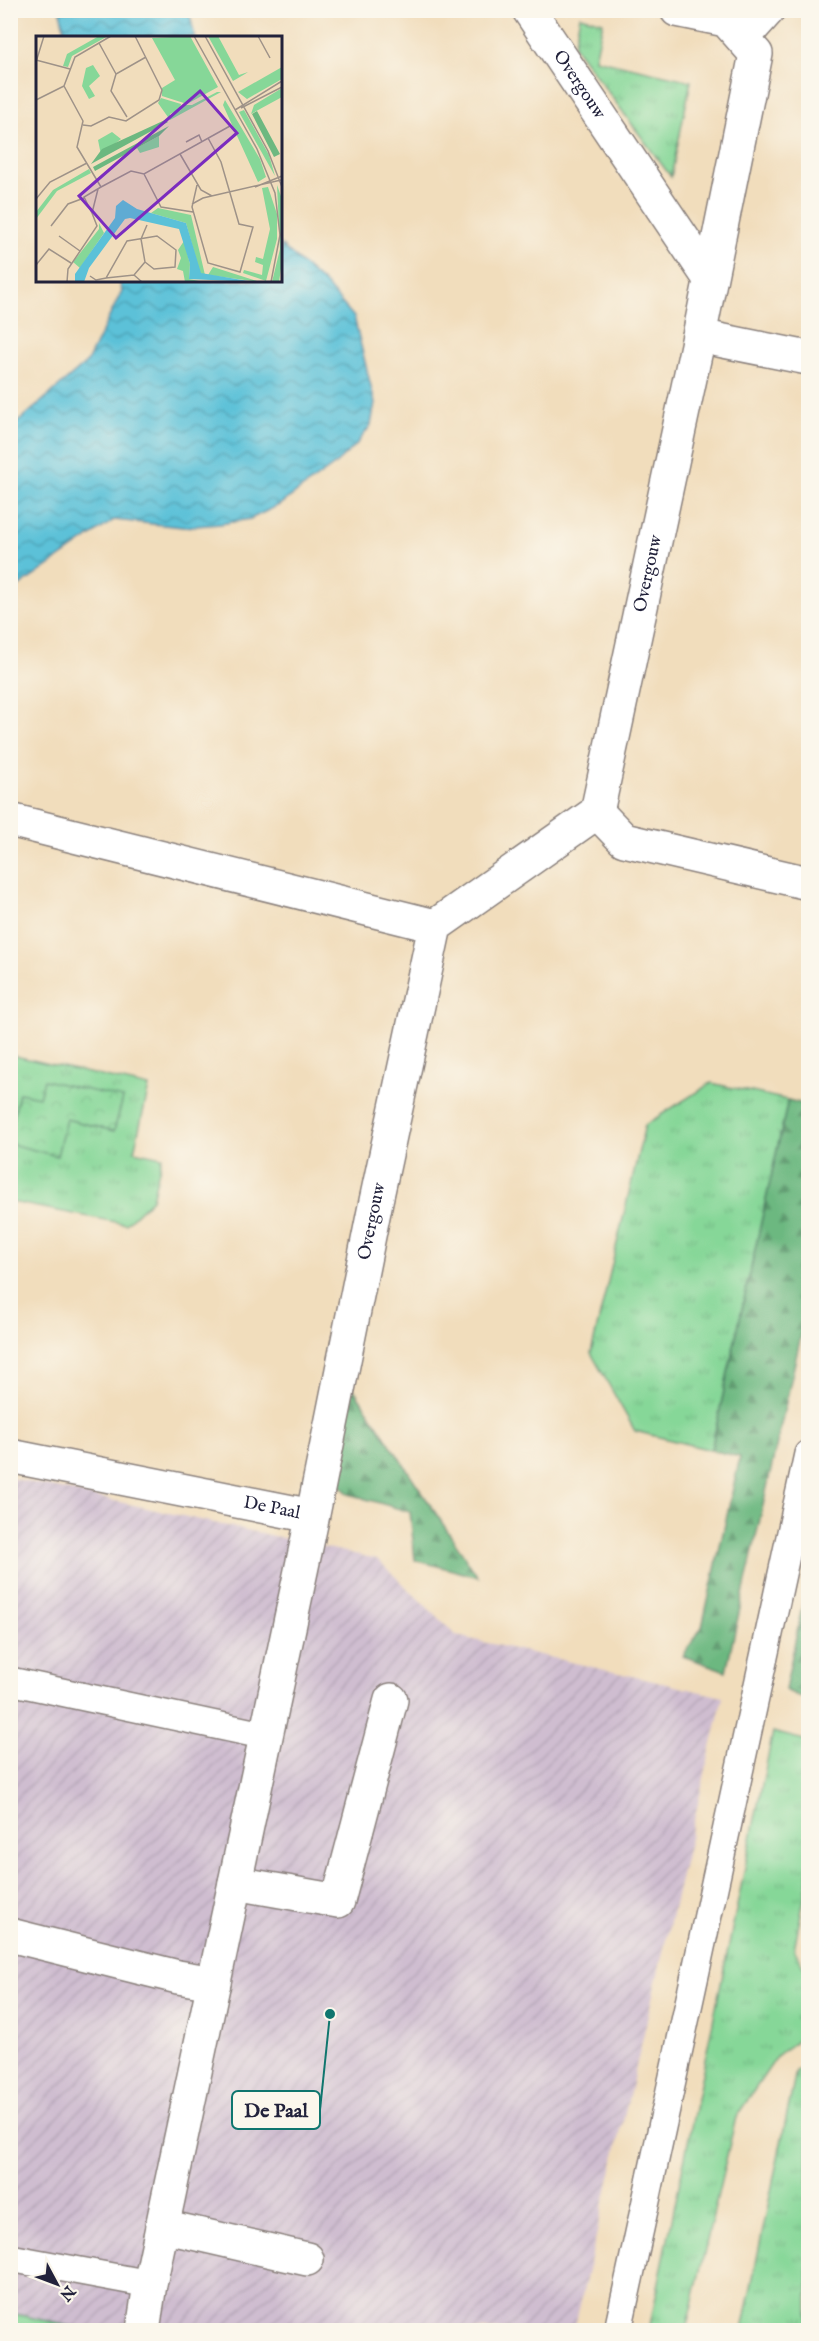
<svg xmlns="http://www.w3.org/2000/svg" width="819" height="2341" font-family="'IM FELL English',serif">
<defs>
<pattern id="industrial-furrows" width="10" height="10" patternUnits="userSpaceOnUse" patternTransform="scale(1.5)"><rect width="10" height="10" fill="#cfbdd0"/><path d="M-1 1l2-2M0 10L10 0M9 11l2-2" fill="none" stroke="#b1a2b4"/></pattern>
<pattern id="grass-tufts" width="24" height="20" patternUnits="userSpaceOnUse" patternTransform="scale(1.5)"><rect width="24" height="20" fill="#86d798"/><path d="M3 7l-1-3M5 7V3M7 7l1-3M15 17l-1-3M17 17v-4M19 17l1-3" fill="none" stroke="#73b884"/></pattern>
<pattern id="forest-firs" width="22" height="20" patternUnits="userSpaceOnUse" patternTransform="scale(1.5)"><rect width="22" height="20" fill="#6cb880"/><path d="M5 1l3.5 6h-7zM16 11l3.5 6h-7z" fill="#58956a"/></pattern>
<pattern id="park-crowns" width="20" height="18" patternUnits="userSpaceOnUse" patternTransform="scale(1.5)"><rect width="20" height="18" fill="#86d798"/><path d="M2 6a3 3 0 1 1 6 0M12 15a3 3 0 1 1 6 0" fill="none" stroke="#73b884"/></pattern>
<pattern id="water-waves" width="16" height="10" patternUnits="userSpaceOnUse" patternTransform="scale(1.5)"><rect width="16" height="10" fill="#5bc1d8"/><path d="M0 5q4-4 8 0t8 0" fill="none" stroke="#4b9cb0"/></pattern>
</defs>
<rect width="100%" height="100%" fill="#fbf7ec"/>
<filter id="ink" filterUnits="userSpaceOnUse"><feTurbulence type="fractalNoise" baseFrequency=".0167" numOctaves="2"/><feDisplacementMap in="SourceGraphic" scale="12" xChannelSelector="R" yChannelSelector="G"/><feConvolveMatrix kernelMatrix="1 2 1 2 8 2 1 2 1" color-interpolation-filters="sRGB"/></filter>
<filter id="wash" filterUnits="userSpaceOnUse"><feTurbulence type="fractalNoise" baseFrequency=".008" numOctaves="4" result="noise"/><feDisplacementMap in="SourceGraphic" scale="24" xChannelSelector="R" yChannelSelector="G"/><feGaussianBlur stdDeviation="1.35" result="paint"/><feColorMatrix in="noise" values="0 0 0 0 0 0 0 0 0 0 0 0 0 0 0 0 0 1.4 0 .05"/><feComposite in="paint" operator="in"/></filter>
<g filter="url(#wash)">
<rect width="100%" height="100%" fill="#f1ddbc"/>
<polygon fill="url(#industrial-furrows)" points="11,1478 377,1559 457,1636 723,1697 574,2330 11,2330"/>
<g fill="url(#grass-tufts)" stroke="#547c6a" stroke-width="1.5">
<polygon points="580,16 603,22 595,59 691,81 671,177 574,46"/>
<polygon points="11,1055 149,1087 134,1151 162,1157 152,1199 126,1224 11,1202"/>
<polygon points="711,1083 788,1100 711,1450 635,1431 591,1353 645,1125"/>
<polygon points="773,1732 808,1741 808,1879 794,1949 808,1975 808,2032 778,2055 736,2117 686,2330 649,2330"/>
<polygon points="808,2064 808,2330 742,2330 796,2071"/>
<polygon points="11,2313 78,2328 77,2330 11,2330"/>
</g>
<g fill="url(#forest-firs)" stroke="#476d5e" stroke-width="1.5">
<polygon points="788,1100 808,1105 808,1304 726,1671 683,1656 702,1627 740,1457 711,1450"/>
<polygon points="353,1388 478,1577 415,1560 410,1512 349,1494 335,1481"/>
<polygon points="808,1578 808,1695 802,1698 785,1690"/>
</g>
<polygon fill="url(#park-crowns)" stroke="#547c6a" stroke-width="1.5" points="44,1080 123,1098 114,1131 66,1119 57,1156 11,1144 11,1129 19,1093 39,1097"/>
<g fill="url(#water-waves)" stroke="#3e728a" stroke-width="1.5">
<polygon points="60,11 189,11 195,37 66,37"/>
<polygon points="281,245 327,286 354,317 375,403 371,425 355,446 333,466 279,505 250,519 220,524 183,527 114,520 11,592 11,428 87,362 122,291 119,281 280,280"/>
</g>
</g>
<g filter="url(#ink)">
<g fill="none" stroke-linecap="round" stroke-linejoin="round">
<g stroke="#8a807c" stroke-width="30">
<g id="service">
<polyline points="10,1681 267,1736"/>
<polyline points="10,2258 150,2284"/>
<polyline points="618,2330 808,1454"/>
</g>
</g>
<g stroke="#8a807c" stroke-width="36">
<g id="minor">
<path id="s1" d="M529 10 710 279"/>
<polyline points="743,38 768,10"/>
<polyline points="699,336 808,358"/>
<polyline points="597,812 624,840 808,883"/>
<polyline points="10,820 435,926"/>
<path id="s2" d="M10 1456 312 1516"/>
<polyline points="235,1883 338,1901 391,1700"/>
<polyline points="10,1935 178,1977 214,1983"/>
<polyline points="162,2226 307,2259"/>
<path id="s3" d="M143 2330 150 2284 312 1519 376 1201 435 926 597 812 699 336 756 54 726 20 677 10"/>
</g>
</g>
<use href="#service" stroke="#fff" stroke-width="27"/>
<use href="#minor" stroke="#fff" stroke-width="33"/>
</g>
</g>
<g text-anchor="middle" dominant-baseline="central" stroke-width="6" stroke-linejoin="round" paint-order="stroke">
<g font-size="18" fill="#22223b" stroke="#fbf7ec">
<text stroke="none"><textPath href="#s1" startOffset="90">Overgouw</textPath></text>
<text stroke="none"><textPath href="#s3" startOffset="1876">Overgouw</textPath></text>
<text stroke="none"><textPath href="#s3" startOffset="1132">Overgouw</textPath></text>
<text stroke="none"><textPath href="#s2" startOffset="267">De Paal</textPath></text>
</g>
</g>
<g transform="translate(36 36)">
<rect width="246" height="246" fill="#f1ddbc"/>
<path d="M63 0H72L36 20 32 31 27 30 31 18ZM154 0 182 51 151 68 126 60V52L139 44 116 2ZM172 0H182L203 39 212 36 209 38 197 45ZM57 29 64 40 53 50 59 60 53 63 46 50 50 32ZM246 31V43L211 63 202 56ZM246 52V61L215 78 218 69ZM181 56H185L134 84 122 67 125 62 145 68 144 73 134 78V81L145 74 146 69H156ZM189 64 224 123 230 141 222 146 187 69ZM208 74 233 119 239 140 203 76ZM76 96 85 103 65 119 62 104ZM123 100V111L104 117 101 112ZM53 133 55 137 21 155 0 183V176L17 154ZM241 149 246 163V226L243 246H236L244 213ZM232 151 241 178V203L230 245 207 237 208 234 226 239 227 229 219 226 220 221 227 223 234 193 226 152ZM122 172 155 179 169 239 164 237 150 187 115 177ZM63 187 68 197 44 232 37 226 63 193ZM148 205 154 228 153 243 168 246H149L147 235 141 233 145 222 142 214ZM177 231 224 246 172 239Z" fill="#86d798"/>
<path d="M221 75 244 118 238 121 216 78ZM129 84 132 86 55 128 66 113ZM133 90 123 100 59 135 57 131Z" fill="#6cb880"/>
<path d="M87 164 101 173 150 187 165 237 218 246 153 243 154 228 143 193 94 182 89 183 53 232 48 246H39V238L79 182 80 170Z" fill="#5bc1d8"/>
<path fill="none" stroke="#9e9288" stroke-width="1.5" d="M158 0 221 113 239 157 244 199 235 246M169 0 232 115 246 151M222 0 234 22M63 7 80 38M0 24 34 33M0 26 8 0M0 64 28 50M205 72 246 51M199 74 246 45M91 81 75 55 80 38 110 21M47 89 55 90 73 81 90 85 123 64 126 54 99 0M150 106 163 99 166 106M144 118 165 154 176 160M108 138 125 171 157 176M161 149 156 171 172 227 204 236 217 191 203 188 185 126 172 102M65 151 41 111 47 85 28 50 39 21 75 0M219 151 246 140M62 153 56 177 48 161 65 151 95 135 108 138 194 90M0 163 14 146 51 127M156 168 167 162 245 144M15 190 32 168 48 162M23 200 44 215M0 229 13 213 35 227M98 239 109 226 105 203 111 189M54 240 60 244 70 242 91 205 121 200 140 214 139 231 118 233 109 226M70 242 98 239 106 246M31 246 32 233 61 190 56 177"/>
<path fill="#7b2cbf" fill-opacity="0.15" stroke="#7b2cbf" stroke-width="3" d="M164 55 201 97 80 202 43 160Z"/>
<rect width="246" height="246" fill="none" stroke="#22223b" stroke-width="3"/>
</g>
<path fill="none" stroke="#0f766e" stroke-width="2" d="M330 2014L320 2110"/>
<circle fill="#0f766e" stroke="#fbf7ec" stroke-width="2" cx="330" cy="2014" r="6"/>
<rect fill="#fbf7ec" stroke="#0f766e" stroke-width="2" x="232" y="2091" width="88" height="38" rx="6"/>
<g font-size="20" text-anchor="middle" font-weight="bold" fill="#22223b">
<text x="276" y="2117">De Paal</text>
</g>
<rect width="819" height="2341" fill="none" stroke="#fbf7ec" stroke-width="36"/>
<g transform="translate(57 2284) rotate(131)" stroke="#fbf7ec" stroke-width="4.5" paint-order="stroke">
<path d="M0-4.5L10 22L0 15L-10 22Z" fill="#22223b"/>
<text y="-9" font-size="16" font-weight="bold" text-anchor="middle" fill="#22223b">N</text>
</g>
</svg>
